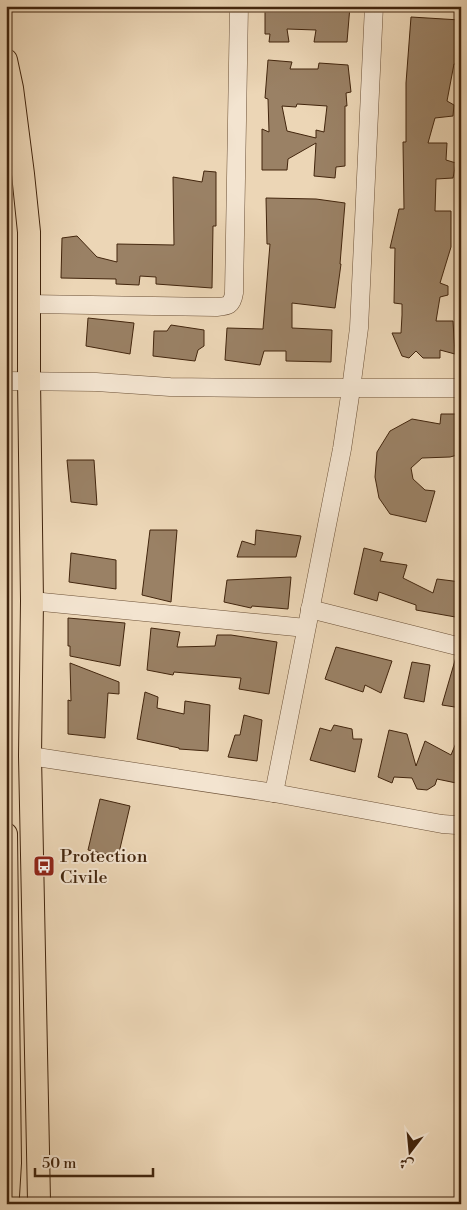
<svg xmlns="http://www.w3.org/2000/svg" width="467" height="1210" font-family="'Libre Bodoni',Amiri,serif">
<rect width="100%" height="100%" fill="#ecd6b6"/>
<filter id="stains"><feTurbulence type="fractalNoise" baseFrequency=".004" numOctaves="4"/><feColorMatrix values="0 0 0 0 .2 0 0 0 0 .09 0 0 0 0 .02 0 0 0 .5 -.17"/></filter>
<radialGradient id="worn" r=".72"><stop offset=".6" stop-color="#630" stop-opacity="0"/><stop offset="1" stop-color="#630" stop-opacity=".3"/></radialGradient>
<g fill="#9a8165" stroke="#42250d" fill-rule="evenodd">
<polygon points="265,6 350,6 347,42 314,42 316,30 287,29 289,42 269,42 270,34 265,34"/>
<polygon points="411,17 460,20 459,64 454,64 447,101 454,105 453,116 435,118 428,143 447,143 446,160 456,163 453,178 436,179 435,211 451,211 451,247 440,283 448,286 448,295 440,297 436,321 453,321 455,354 440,350 440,358 423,358 416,351 409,358 402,356 392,333 401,333 402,315 402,304 394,303 395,248 390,248 399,209 404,209 403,142 406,142 406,83"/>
<path d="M268 60 292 62 290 69H318L319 63 348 65 351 92 346 93 347 106H345V166L336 167 335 178 314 176 316 143 288 159 287 170H262V129L269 132 268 99 265 98ZM297 104 327 106 324 132 316 130V138L287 131 282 106 296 107Z"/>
<polygon points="204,171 216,172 216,226 213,226 212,288 156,284 156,277 140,276 139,285 116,284 116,279 61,278 62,238 77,236 97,257 117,262 117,244 174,245 173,177 202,182"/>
<polygon points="266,198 316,199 345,203 340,264 341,264 335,308 292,303 292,328 332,330 331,362 286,361 286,351 264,351 260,365 225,360 227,328 263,329 270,244 267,244"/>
<polygon points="88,318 134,323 130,354 86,346"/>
<polygon points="171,325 204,330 204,346 198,350 195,361 153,356 154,331 167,331"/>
<polygon points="441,414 461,414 461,454 450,457 422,458 411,468 413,479 425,490 435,491 426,522 390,514 379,498 375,477 377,452 390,431 412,419 440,424"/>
<polygon points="67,460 94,460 97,505 71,502"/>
<polygon points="150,530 177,530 171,602 142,595"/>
<polygon points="256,530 301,536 296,557 237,557 242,541 255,545"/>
<polygon points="364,548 383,553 380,561 407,565 403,578 433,593 437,579 461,582 461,618 416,610 416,605 379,592 377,601 354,594"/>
<polygon points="71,553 116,560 116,589 69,582"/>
<polygon points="291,577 288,609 252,606 251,608 224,602 227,580"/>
<polygon points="68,618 125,623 120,666 70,656 70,646 68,646"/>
<polygon points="151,628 180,632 177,647 215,646 217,635 231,635 277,642 269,694 239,689 241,678 174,672 173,675 147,670"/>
<polygon points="336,647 392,661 381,693 365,685 363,692 325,679"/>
<polygon points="456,657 461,657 461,708 442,705"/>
<polygon points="412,662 430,665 424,702 404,698"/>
<polygon points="70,663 119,682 119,694 108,693 105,738 68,734 68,700 71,701"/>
<polygon points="145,692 158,697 157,708 184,714 185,701 210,705 208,751 179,749 179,748 137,739"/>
<polygon points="244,715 262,720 257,761 228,757 235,735 240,735"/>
<polygon points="334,725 352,729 353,739 362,739 355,772 310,760 320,728 331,731"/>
<polygon points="389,730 407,734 416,766 425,741 451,755 461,731 461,784 437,779 435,785 427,790 417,789 412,778 394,777 392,783 378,777"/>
<polygon points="100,799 130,806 118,857 88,850"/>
</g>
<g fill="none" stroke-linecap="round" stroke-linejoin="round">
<g stroke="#6c5137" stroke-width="19">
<g id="minor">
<path d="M29 304 216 307C228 306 232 306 234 293L239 6"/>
<polyline points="6,381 96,382 170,387 265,388 461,388"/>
<polyline points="32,601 306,628"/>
<polyline points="310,609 461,647"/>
<polyline points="30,756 274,793 442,824 456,825 461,824"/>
<polyline points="274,793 342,449 351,389 359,328 374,6"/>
</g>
</g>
<g stroke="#42250d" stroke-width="24">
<g id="major">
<polyline points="6,60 12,88 23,174 29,232 29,380 32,601 30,756 39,1201"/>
<polyline points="6,834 10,1163 8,1196"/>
</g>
</g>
<use href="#minor" stroke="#f3e4d0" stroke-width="18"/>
<use href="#major" stroke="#ecd6b6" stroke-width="22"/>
</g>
<defs>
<g id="bus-square" transform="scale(1.125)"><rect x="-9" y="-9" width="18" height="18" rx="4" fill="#8f2418" stroke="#f3e4d0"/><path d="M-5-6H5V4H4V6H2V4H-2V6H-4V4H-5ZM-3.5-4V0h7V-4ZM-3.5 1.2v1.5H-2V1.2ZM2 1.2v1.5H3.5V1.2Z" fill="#fff"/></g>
</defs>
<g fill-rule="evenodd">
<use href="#bus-square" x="44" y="866"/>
</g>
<g text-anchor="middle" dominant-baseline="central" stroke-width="4" stroke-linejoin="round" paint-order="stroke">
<g font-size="18" fill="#42250d" stroke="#f3e4d0" text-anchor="start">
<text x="60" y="856">Protection<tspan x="60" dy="21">Civile</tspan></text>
</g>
</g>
<rect width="467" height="1210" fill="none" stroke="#ecd6b6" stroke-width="25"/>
<rect x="8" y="8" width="452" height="1195" fill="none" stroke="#42250d" stroke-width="2.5"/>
<rect x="12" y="12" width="442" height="1185" fill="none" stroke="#42250d"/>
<g transform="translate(410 1152) rotate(196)" stroke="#f3e4d0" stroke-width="4" paint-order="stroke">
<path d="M0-4L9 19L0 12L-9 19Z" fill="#42250d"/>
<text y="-8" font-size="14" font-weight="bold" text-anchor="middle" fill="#42250d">ش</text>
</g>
<path d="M35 1168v8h118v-8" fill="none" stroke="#42250d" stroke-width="2.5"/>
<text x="42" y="1168" font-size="15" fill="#42250d" stroke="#f3e4d0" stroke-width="4" paint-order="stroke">50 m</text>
<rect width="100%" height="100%" filter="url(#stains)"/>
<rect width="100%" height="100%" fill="url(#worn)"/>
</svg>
